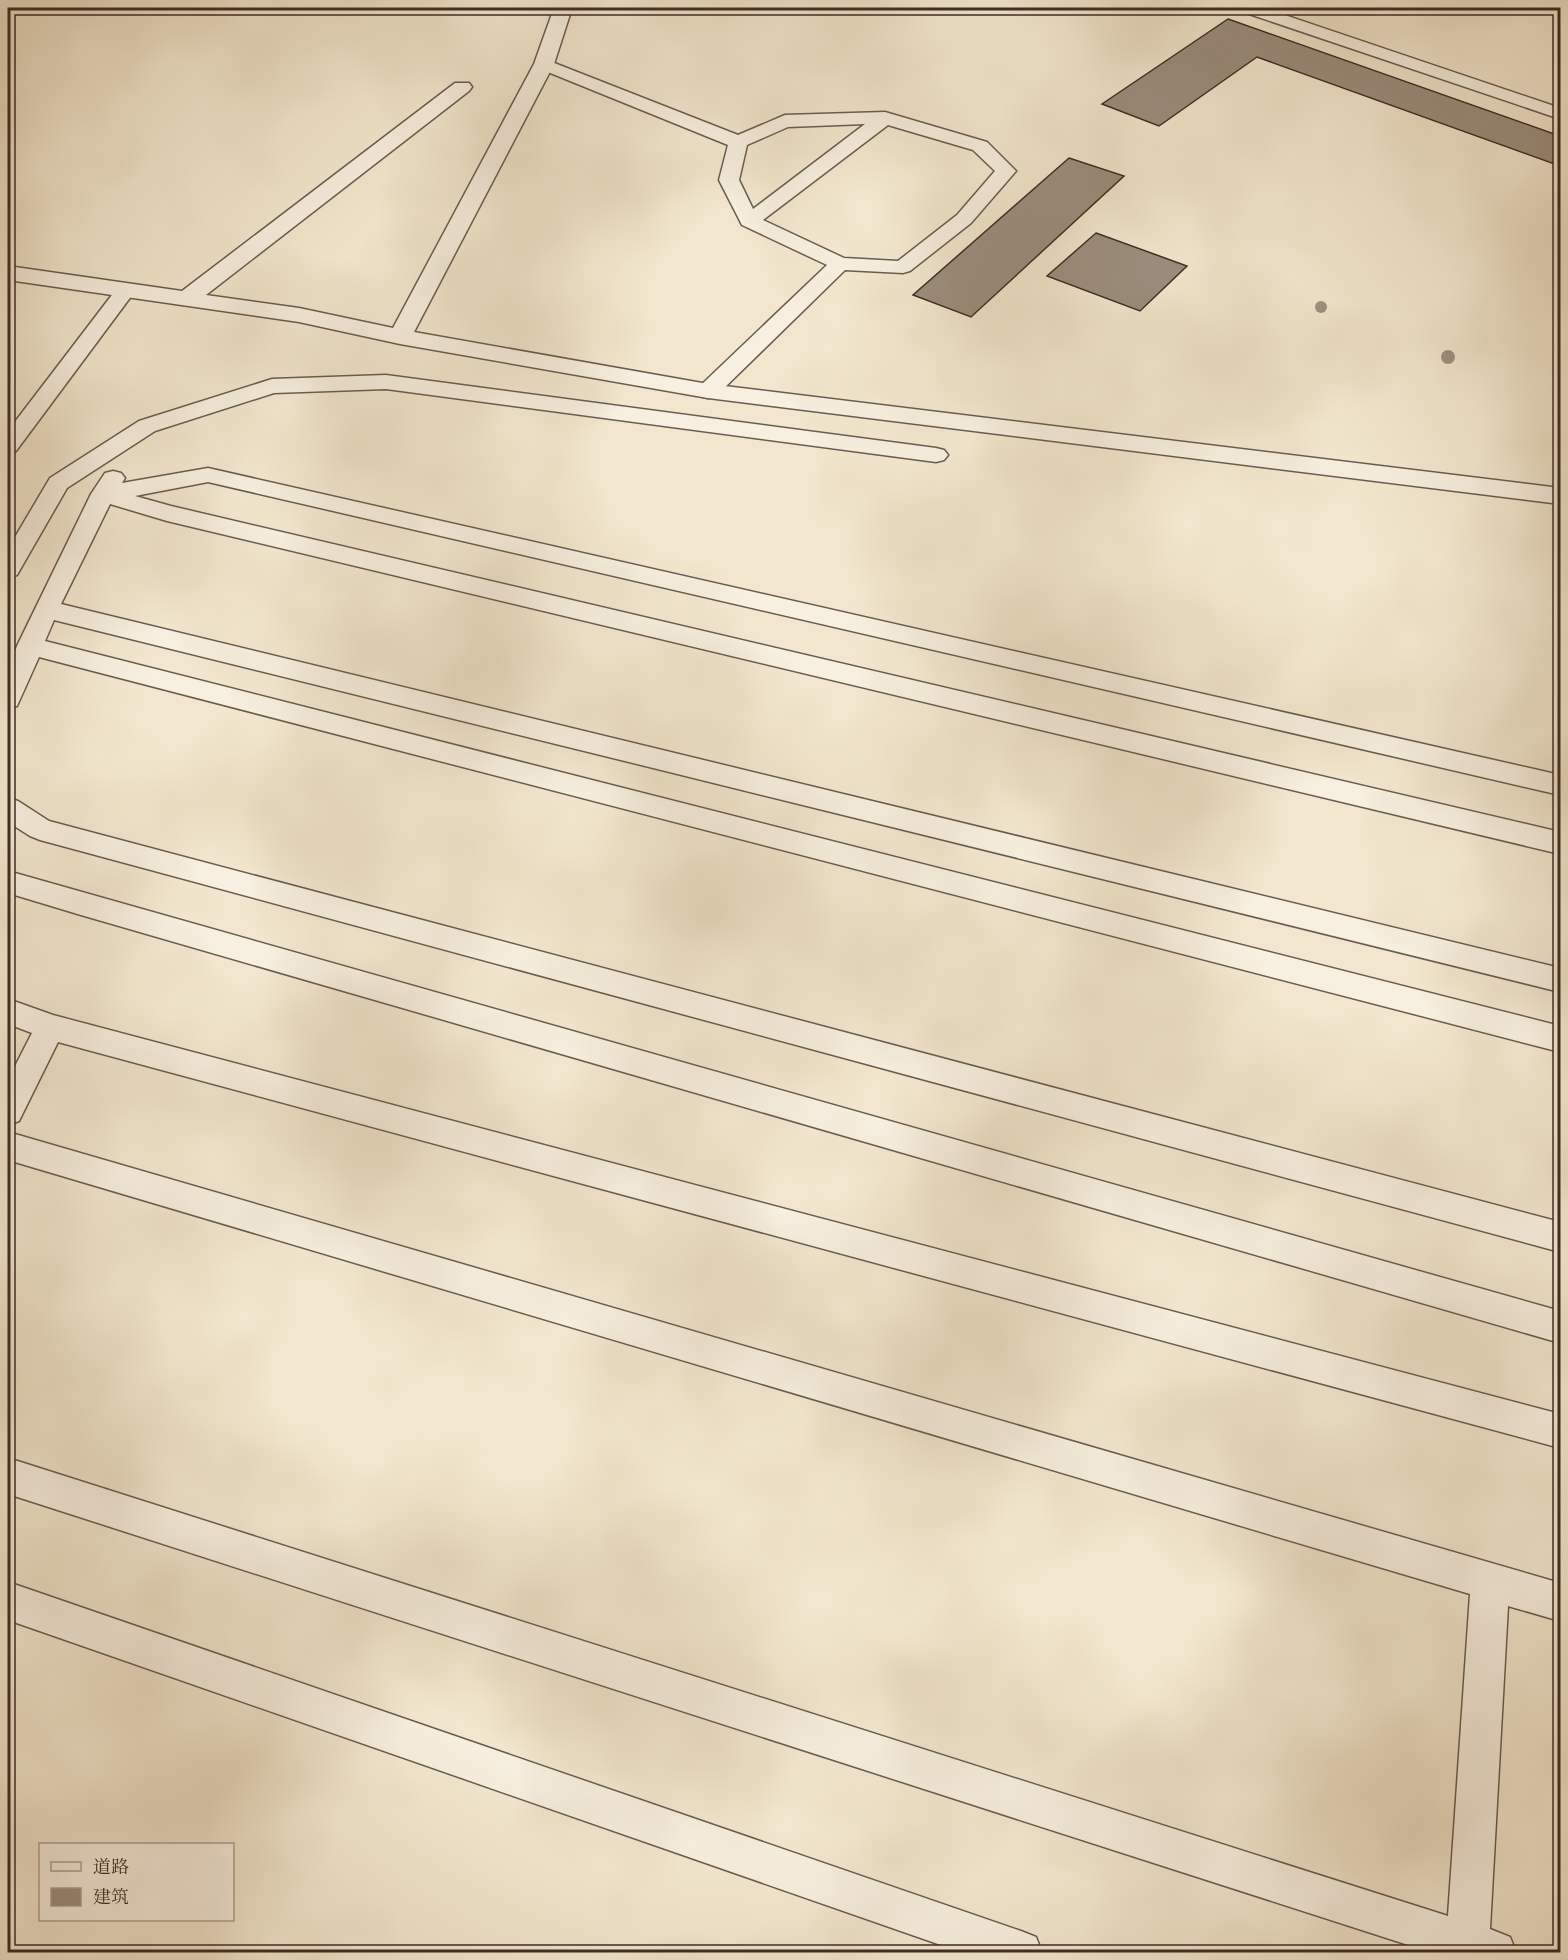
<svg xmlns="http://www.w3.org/2000/svg" width="1568" height="1960" font-family="'IM FELL Double Pica','Noto Serif SC',serif">
<rect width="100%" height="100%" fill="#f2e7ce"/>
<filter id="stains"><feTurbulence type="fractalNoise" baseFrequency=".00333" numOctaves="4"/><feColorMatrix values="0 0 0 0 .2 0 0 0 0 .09 0 0 0 0 .02 0 0 0 .5 -.17"/></filter>
<radialGradient id="worn" r=".72"><stop offset=".6" stop-color="#630" stop-opacity="0"/><stop offset="1" stop-color="#630" stop-opacity=".3"/></radialGradient>
<g fill="#9b8e7e" stroke="#3d2d27" stroke-width="1.5">
<polygon points="1228,19 1560,136 1560,166 1257,57 1159,126 1102,104"/>
<polygon points="1069,158 1124,176 971,317 913,295"/>
<polygon points="1096,233 1187,266 1140,311 1047,276"/>
</g>
<g fill="none" stroke-linecap="round" stroke-linejoin="round">
<g stroke="#6a5c51" stroke-width="3">
<g id="service">
<polygon points="1240,8 1264,8 1560,108 1560,119 1243,12"/>
<path d="M544 59 738 135 785 115 885 112 987 142 1016 171 971 223 910 271 903 273 845 270 716 396 708 398 700 396 697 391 700 386 827 265 742 225 719 180 728 145 538 68 535 64 538 60ZM865 124 753 209 739 180 747 145 788 127ZM888 125 973 150 995 171 957 215 898 261 844 258 763 220Z"/>
<polygon points="125,285 132,287 135,291 16,451 8,453 8,431 118,287"/>
<polygon points="386,375 936,448 944,450 948,455 944,460 936,462 386,389 274,393 155,431 67,488 17,575 8,577 8,549 50,478 139,421 272,379"/>
<polygon points="208,468 1560,775 1560,795 208,482 135,496 171,506 1560,832 1560,854 167,521 110,504 61,604 1560,968 1560,992 54,620 45,641 1560,1026 1560,1052 39,657 17,706 8,708 8,669 17,646 91,494 105,473 113,471 121,473 125,478 122,483"/>
<polygon points="8,798 18,801 49,821 1560,1222 1560,1252 40,840 30,836 8,822"/>
<polygon points="8,871 1560,1311 1560,1343 81,915 8,893"/>
<polygon points="8,999 53,1015 1560,1414 1560,1448 58,1042 19,1121 8,1125 8,1080 32,1033 8,1024"/>
<polygon points="8,1132 1560,1583 1560,1621 1508,1606 1490,1929 1510,1937 1516,1952 1430,1952 8,1494 8,1458 1448,1916 1470,1594 8,1160"/>
<polygon points="8,1582 1021,1931 1036,1937 1042,1952 961,1952 8,1620"/>
</g>
</g>
<g stroke="#6a5c51" stroke-width="3">
<polygon id="minor" points="554,8 572,8 554,64 414,332 708,384 1560,488 1560,504 708,398 400,344 299,322 8,280 8,266 182,291 455,83 469,83 472,87 469,91 206,295 299,308 393,328 534,64"/>
</g>
<use href="#service" fill="#f7efdf" fill-rule="evenodd"/>
<use href="#minor" fill="#f7efdf" fill-rule="evenodd"/>
</g>
<g fill="#9f9282">
<circle cx="1321" cy="307" r="6"/>
<circle cx="1448" cy="357" r="7"/>
</g>
<rect width="1568" height="1960" fill="none" stroke="#f2e7ce" stroke-width="30"/>
<rect x="9" y="9" width="1550" height="1942" fill="none" stroke="#3d2d27" stroke-width="3"/>
<rect x="15" y="15" width="1538" height="1930" fill="none" stroke="#3d2d27" stroke-width="1.5"/>
<rect x="39" y="1843" width="195" height="78" fill="#f7efdf" stroke="#ada195" stroke-width="1.5"/>
<rect x="51" y="1862" width="30" height="9" fill="#f7efdf" stroke="#ada195" stroke-width="1.5"/>
<text x="93" y="1873" font-size="18" fill="#3d2d27">道路</text>
<rect x="51" y="1888" width="30" height="18" fill="#9b8e7e" stroke="#ada195" stroke-width="1.5"/>
<text x="93" y="1903" font-size="18" fill="#3d2d27">建筑</text>
<rect width="100%" height="100%" filter="url(#stains)"/>
<rect width="100%" height="100%" fill="url(#worn)"/>
</svg>
